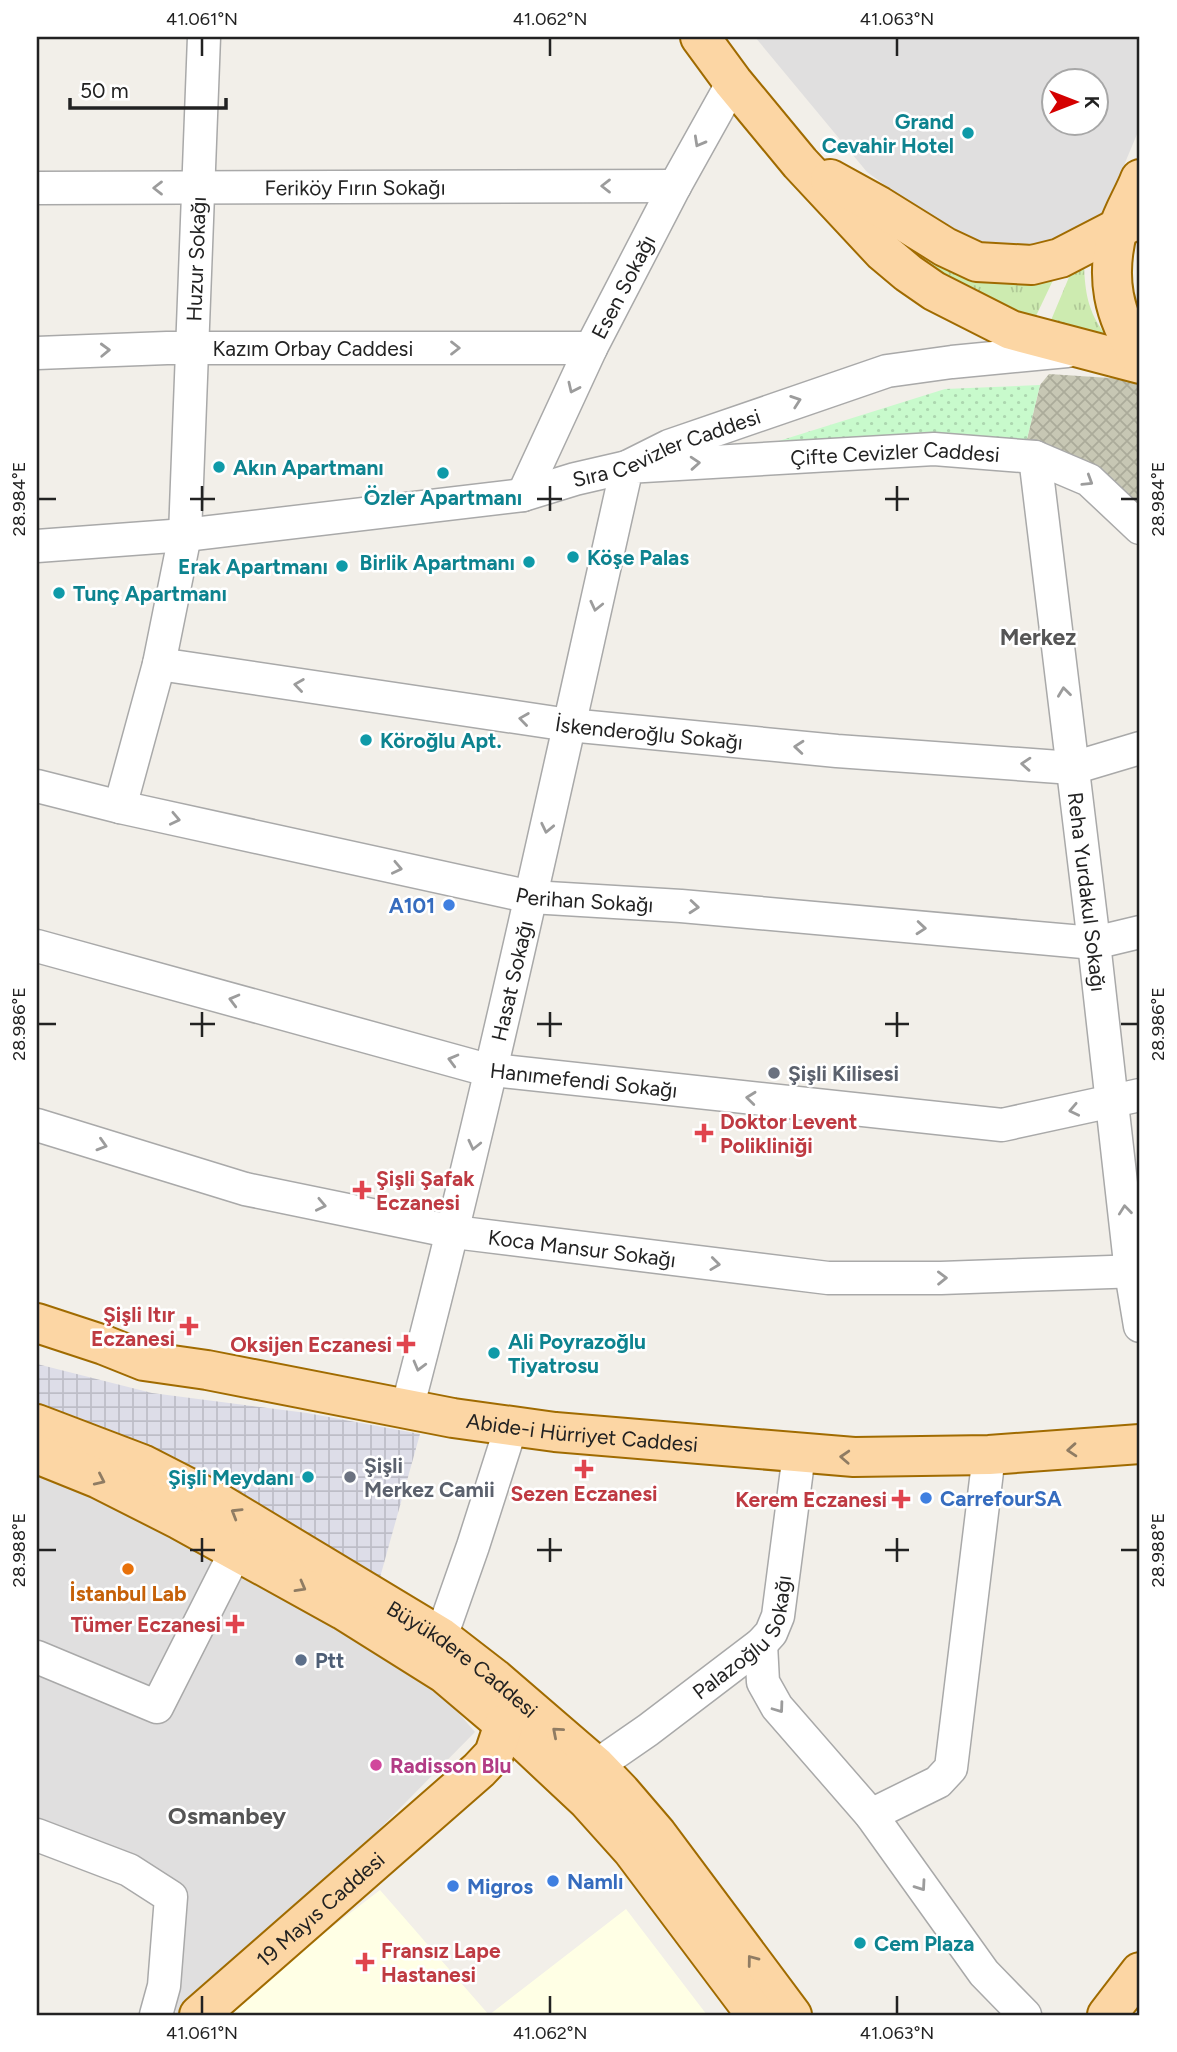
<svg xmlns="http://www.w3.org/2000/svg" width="1177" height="2052" font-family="Figtree,sans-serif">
<defs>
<pattern id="construction-cross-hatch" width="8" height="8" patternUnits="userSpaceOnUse" patternTransform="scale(1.75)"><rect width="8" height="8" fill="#c7c7b4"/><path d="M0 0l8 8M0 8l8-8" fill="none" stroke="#abab9a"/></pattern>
<pattern id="grass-tufts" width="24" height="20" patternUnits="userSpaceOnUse" patternTransform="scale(1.75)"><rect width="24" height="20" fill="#cdebb0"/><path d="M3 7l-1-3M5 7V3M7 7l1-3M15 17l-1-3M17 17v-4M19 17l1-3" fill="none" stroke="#b0c997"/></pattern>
<pattern id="park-dots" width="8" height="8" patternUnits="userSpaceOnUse" patternTransform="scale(1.75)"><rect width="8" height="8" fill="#c8facc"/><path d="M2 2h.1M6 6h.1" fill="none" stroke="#acd6af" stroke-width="1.8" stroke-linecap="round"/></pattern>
<pattern id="plaza-grid" width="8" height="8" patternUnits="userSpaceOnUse" patternTransform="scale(1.75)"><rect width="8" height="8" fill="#dddde8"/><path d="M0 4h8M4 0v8" fill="none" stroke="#bdbdc7"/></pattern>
</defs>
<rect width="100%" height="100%" fill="#f2efe9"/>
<g fill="#e0dfdf" fill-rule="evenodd">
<path d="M755 37H1140V127L1099 225 1042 258 981 255 867 172ZM1054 80H1096V122H1054Z"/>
<polygon points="37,1474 98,1499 210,1551 416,1664 475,1732 196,2015 178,2015 164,1988 170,1896 37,1832"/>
</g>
<polygon fill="#ffffe5" points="380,1890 489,2015 626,1909 707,2015 218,2015"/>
<polygon fill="url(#construction-cross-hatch)" points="1049,374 1125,379 1140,384 1140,511 1101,475 1027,439 1040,385"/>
<g fill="url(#grass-tufts)">
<polygon points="910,242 1055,276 1036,316 1014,313 937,272 903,248"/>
<path d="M1084 265C1085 292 1088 312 1105 334L1049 325 1072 270Z"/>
</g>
<polygon fill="url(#park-dots)" points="1040,385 1027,439 766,445 945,389"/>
<polygon fill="url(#plaza-grid)" points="37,1364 152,1393 307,1413 420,1434 379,1581 173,1457 111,1431 37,1408"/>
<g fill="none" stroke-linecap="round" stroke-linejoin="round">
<g stroke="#a9a9a9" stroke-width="35">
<g id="minor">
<path id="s1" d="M37 188 675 186"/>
<path id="s2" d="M37 353 167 348H591"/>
<path id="s3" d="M1035 457 1094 943 1131 1272 1140 1326"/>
<path id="s4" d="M523 495 591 348 675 186 733 82"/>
<path id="s5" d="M37 546 185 535 523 495 575 479 627 467 669 446 887 371 952 362 1067 351"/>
<path id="s6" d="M159 664 569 725 837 751 1073 768 1140 748"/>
<path id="s7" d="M37 786 120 807 531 897 681 906 1094 943 1140 932"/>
<path id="s8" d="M120 807 159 664 185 535 204 37"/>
<path id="s9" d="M37 946 484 1069 1002 1125 1140 1095"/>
<path id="s10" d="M37 1125 245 1189 454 1232 828 1278H941L1140 1271"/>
<path id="s11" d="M407 1409C489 1097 556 782 627 467L934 449 1035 457 1089 480 1140 528"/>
<polyline points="441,1637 473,1546 511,1427"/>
<polyline points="761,1644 763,1682 777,1707 871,1815 984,1973 1025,2015"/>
<polyline points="37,1657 157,1707 236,1551"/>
<path id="s12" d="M596 1766 648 1730 761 1644 771 1633 778 1616 799 1454"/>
<polyline points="871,1815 938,1782 951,1768 989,1455"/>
<polyline points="37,1835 129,1870 171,1897 164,1986 156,2015"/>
</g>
</g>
<g stroke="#a06b00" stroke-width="42">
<g id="major">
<polyline points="700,37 733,82 800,163 883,252 908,273 934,291 1011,330 1140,364"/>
<polyline points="830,179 879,206 945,247 977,262 1032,265 1060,258 1118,228 1140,219"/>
<path d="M1140 179C1134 195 1123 212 1118 229 1105 278 1113 315 1140 357"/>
<path id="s13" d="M37 1323 104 1345 144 1361 207 1370 453 1418 555 1432 854 1457 989 1455 1140 1444"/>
<path id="s14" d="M37 1424 142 1464 222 1505 441 1637 494 1678 596 1766 621 1792 657 1834 792 2015"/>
<polyline points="37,1454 99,1479 180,1520 343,1610 445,1674 524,1741 588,1801 632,1850 756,2015"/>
<path id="s15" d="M199 2015 479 1770 494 1754 504 1724"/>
<polyline points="1107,2015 1140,1972"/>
</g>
</g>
<use href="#minor" stroke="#fff" stroke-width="32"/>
<use href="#major" stroke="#fcd6a4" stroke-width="38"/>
</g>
<defs><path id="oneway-chevron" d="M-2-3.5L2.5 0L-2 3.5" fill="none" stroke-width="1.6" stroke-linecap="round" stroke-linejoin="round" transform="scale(1.75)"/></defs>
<g stroke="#9c9c9c">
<use href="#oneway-chevron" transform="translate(699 142) rotate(119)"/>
<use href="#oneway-chevron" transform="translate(606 186) rotate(180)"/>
<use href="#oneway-chevron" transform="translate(158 188) rotate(-180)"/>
<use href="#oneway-chevron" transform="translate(455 348)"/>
<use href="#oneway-chevron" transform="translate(105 350) rotate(-2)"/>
<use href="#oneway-chevron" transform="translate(573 388) rotate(115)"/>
<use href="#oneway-chevron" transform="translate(796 401) rotate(-19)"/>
<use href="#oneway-chevron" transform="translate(695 463) rotate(-4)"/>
<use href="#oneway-chevron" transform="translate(1088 481) rotate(32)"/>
<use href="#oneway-chevron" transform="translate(596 606) rotate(103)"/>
<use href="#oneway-chevron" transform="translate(299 685) rotate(-172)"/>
<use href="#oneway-chevron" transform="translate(1064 692) rotate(-97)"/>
<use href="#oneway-chevron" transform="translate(524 719) rotate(-172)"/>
<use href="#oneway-chevron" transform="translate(799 747) rotate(-175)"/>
<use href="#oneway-chevron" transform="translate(1026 764) rotate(-176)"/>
<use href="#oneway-chevron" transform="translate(175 819) rotate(12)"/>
<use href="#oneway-chevron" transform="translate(547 828) rotate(102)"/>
<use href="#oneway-chevron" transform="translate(397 868) rotate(12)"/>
<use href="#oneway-chevron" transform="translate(694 907) rotate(5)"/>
<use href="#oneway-chevron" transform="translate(921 928) rotate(5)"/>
<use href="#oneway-chevron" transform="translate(234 1000) rotate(-165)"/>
<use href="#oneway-chevron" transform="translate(453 1060) rotate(-165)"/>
<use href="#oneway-chevron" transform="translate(751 1098) rotate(-174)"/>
<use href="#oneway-chevron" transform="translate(1074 1110) rotate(168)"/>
<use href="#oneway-chevron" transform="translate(102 1145) rotate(17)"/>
<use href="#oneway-chevron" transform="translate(474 1145) rotate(103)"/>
<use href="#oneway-chevron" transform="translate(321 1205) rotate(12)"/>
<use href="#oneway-chevron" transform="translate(1125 1210) rotate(-96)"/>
<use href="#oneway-chevron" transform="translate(715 1264) rotate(7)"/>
<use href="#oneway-chevron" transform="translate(942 1278) rotate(-1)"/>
<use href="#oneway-chevron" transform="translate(419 1366) rotate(105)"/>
<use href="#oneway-chevron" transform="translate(779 1708) rotate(54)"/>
<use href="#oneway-chevron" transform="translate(921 1886) rotate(55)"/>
</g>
<g stroke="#8f7c63">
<use href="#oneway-chevron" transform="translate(1072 1450) rotate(176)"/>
<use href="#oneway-chevron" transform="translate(845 1457) rotate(-177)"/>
<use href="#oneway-chevron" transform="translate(100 1480) rotate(25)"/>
<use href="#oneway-chevron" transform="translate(236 1513) rotate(-149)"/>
<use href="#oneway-chevron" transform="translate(301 1587) rotate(29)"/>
<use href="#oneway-chevron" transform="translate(557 1732) rotate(-139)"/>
<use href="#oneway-chevron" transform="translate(752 1960) rotate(-127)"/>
</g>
<path fill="none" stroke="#222" stroke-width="2.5" d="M202 38V56M550 38V56M897 38V56M202 486V511M550 486V511M897 486V511M38 499H56M190 499H215M537 499H562M885 499H909M1121 499H1138M202 1012V1037M550 1012V1037M897 1012V1037M38 1024H56M190 1024H215M537 1024H562M885 1024H909M1121 1024H1138M202 1538V1562M550 1538V1562M897 1538V1562M38 1550H56M190 1550H215M537 1550H562M885 1550H909M1121 1550H1138M202 1996V2014M550 1996V2014M897 1996V2014"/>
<g fill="#0f9aa8" stroke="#fff" stroke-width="2.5">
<circle cx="968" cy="133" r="7"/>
<circle cx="219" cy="467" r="7"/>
<circle cx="443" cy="473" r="7"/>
<circle cx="573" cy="557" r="7"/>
<circle cx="529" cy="562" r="7"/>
<circle cx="342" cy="566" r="7"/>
<circle cx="59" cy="593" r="7"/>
<circle cx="366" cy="740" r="7"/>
<circle cx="494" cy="1353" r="7"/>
<circle cx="308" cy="1477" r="7"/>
<circle cx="860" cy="1943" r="7"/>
</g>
<g fill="#3f7fe0" stroke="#fff" stroke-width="2.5">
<circle cx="449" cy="905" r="7"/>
<circle cx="926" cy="1498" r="7"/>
<circle cx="553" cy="1881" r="7"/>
<circle cx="453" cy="1886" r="7"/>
</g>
<g fill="#6b7280" stroke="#fff" stroke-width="2.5">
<circle cx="774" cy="1073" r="7"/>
<circle cx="350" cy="1477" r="7"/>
</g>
<g fill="#e0444e" stroke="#fff" stroke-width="2.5">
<path d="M700.5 1122.5h7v7h7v7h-7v7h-7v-7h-7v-7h7z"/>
<path d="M358.5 1179.5h7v7h7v7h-7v7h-7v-7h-7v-7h7z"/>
<path d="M185.5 1315.5h7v7h7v7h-7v7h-7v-7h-7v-7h7z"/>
<path d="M402.5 1333.5h7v7h7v7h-7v7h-7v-7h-7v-7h7z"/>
<path d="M580.5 1458.5h7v7h7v7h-7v7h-7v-7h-7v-7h7z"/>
<path d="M897.5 1488.5h7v7h7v7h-7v7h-7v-7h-7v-7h7z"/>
<path d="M231.5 1613.5h7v7h7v7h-7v7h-7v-7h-7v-7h7z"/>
<path d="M361.5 1951.5h7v7h7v7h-7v7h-7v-7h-7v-7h7z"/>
</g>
<circle fill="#e8710a" stroke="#fff" stroke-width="2.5" cx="128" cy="1569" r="7"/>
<circle fill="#5c6f8a" stroke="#fff" stroke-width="2.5" cx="301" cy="1660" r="7"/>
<circle fill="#d1479c" stroke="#fff" stroke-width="2.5" cx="376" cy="1765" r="7"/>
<g text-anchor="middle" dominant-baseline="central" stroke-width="5" stroke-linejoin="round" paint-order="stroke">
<g font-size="21" font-weight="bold" fill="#0d838f" stroke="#fff" text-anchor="start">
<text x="954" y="121" text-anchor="end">Grand<tspan x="954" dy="24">Cevahir Hotel</tspan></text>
<text x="233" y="467">Akın Apartmanı</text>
<text x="443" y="497" text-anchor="middle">Özler Apartmanı</text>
<text x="587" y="557">Köşe Palas</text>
<text x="515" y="562" text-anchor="end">Birlik Apartmanı</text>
<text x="328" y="566" text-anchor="end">Erak Apartmanı</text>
<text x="73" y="593">Tunç Apartmanı</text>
<text x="380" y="740">Köroğlu Apt.</text>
<text x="508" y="1341">Ali Poyrazoğlu<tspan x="508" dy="24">Tiyatrosu</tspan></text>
<text x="294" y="1477" text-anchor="end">Şişli Meydanı</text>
<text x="874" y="1943">Cem Plaza</text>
</g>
<g font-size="21" fill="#222" stroke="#fff">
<text stroke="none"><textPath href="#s1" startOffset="318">Feriköy Fırın Sokağı</textPath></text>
<text stroke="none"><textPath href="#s8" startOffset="556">Huzur Sokağı</textPath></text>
<text stroke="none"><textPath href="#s4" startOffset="231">Esen Sokağı</textPath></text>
<text stroke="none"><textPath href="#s2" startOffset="276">Kazım Orbay Caddesi</textPath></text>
<text stroke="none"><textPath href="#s5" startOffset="640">Sıra Cevizler Caddesi</textPath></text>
<text stroke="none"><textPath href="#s11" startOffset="1236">Çifte Cevizler Caddesi</textPath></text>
<text stroke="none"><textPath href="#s6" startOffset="495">İskenderoğlu Sokağı</textPath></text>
<text stroke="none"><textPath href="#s3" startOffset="438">Reha Yurdakul Sokağı</textPath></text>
<text stroke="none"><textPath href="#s7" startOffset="560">Perihan Sokağı</textPath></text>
<text stroke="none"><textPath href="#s11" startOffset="441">Hasat Sokağı</textPath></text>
<text stroke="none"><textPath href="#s9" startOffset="564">Hanımefendi Sokağı</textPath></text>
<text stroke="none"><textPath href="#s10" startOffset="560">Koca Mansur Sokağı</textPath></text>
<text stroke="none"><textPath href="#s13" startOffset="558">Abide-i Hürriyet Caddesi</textPath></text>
<text stroke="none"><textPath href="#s12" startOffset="201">Palazoğlu Sokağı</textPath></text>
<text stroke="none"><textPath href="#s14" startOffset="488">Büyükdere Caddesi</textPath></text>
<text stroke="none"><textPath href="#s15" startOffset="161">19 Mayıs Caddesi</textPath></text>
</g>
<g font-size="21" font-weight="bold" fill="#366cbe" stroke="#fff" text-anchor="start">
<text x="435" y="905" text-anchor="end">A101</text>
<text x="940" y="1498">CarrefourSA</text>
<text x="567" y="1881">Namlı</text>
<text x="467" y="1886">Migros</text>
</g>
<g font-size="21" font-weight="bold" fill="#5b616d" stroke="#fff" text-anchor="start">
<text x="788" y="1073">Şişli Kilisesi</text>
<text x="364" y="1465">Şişli<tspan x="364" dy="24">Merkez Camii</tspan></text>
</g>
<g font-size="21" font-weight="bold" fill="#be3a42" stroke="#fff" text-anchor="end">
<text x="720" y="1121" text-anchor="start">Doktor Levent<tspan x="720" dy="24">Polikliniği</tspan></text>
<text x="376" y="1178" text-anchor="start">Şişli Şafak<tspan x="376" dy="24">Eczanesi</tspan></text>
<text x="175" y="1314">Şişli Itır<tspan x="175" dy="24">Eczanesi</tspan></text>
<text x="392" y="1344">Oksijen Eczanesi</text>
<text x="584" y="1493" text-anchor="middle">Sezen Eczanesi</text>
<text x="887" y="1499">Kerem Eczanesi</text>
<text x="221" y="1624">Tümer Eczanesi</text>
<text x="381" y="1950" text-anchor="start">Fransız Lape<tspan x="381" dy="24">Hastanesi</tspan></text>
</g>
<g font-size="21" font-weight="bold" fill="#c56008" stroke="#fff">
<text x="128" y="1593">İstanbul Lab</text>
</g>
<g font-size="21" font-weight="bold" fill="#4e5e75" stroke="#fff" text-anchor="start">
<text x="315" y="1660">Ptt</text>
</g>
<g font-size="21" font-weight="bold" fill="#b23c85" stroke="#fff" text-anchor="start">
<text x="390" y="1765">Radisson Blu</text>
</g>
<g font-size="23" font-weight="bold" fill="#555" stroke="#fff">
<text x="1038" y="637">Merkez</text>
</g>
<g font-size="24" font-weight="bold" fill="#555" stroke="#fff">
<text x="227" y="1815">Osmanbey</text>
</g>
</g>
<rect width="1177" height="2052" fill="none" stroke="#ffffff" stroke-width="77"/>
<g transform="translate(1075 102) rotate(90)"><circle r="33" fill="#ffffff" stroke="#a7a7a7" stroke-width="2"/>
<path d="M0-5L12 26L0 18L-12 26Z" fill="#d40000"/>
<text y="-10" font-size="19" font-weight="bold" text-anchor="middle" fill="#222222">K</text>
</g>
<path d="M70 98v10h156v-10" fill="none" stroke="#222222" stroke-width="3.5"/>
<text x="80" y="98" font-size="21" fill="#222222" stroke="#ffffff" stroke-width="5" paint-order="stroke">50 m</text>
<rect x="38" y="38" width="1100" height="1976" fill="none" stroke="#222" stroke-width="2.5"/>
<g font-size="18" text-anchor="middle" fill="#222">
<text x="202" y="25">41.061°N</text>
<text x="550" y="25">41.062°N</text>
<text x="897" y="25">41.063°N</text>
<text transform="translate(19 499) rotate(-90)" y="6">28.984°E</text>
<text transform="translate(1158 499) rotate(-90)" y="6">28.984°E</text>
<text transform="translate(19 1024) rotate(-90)" y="6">28.986°E</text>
<text transform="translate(1158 1024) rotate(-90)" y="6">28.986°E</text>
<text transform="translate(19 1550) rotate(-90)" y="6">28.988°E</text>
<text transform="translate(1158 1550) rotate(-90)" y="6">28.988°E</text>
<text x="202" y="2039">41.061°N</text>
<text x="550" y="2039">41.062°N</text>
<text x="897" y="2039">41.063°N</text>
</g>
</svg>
